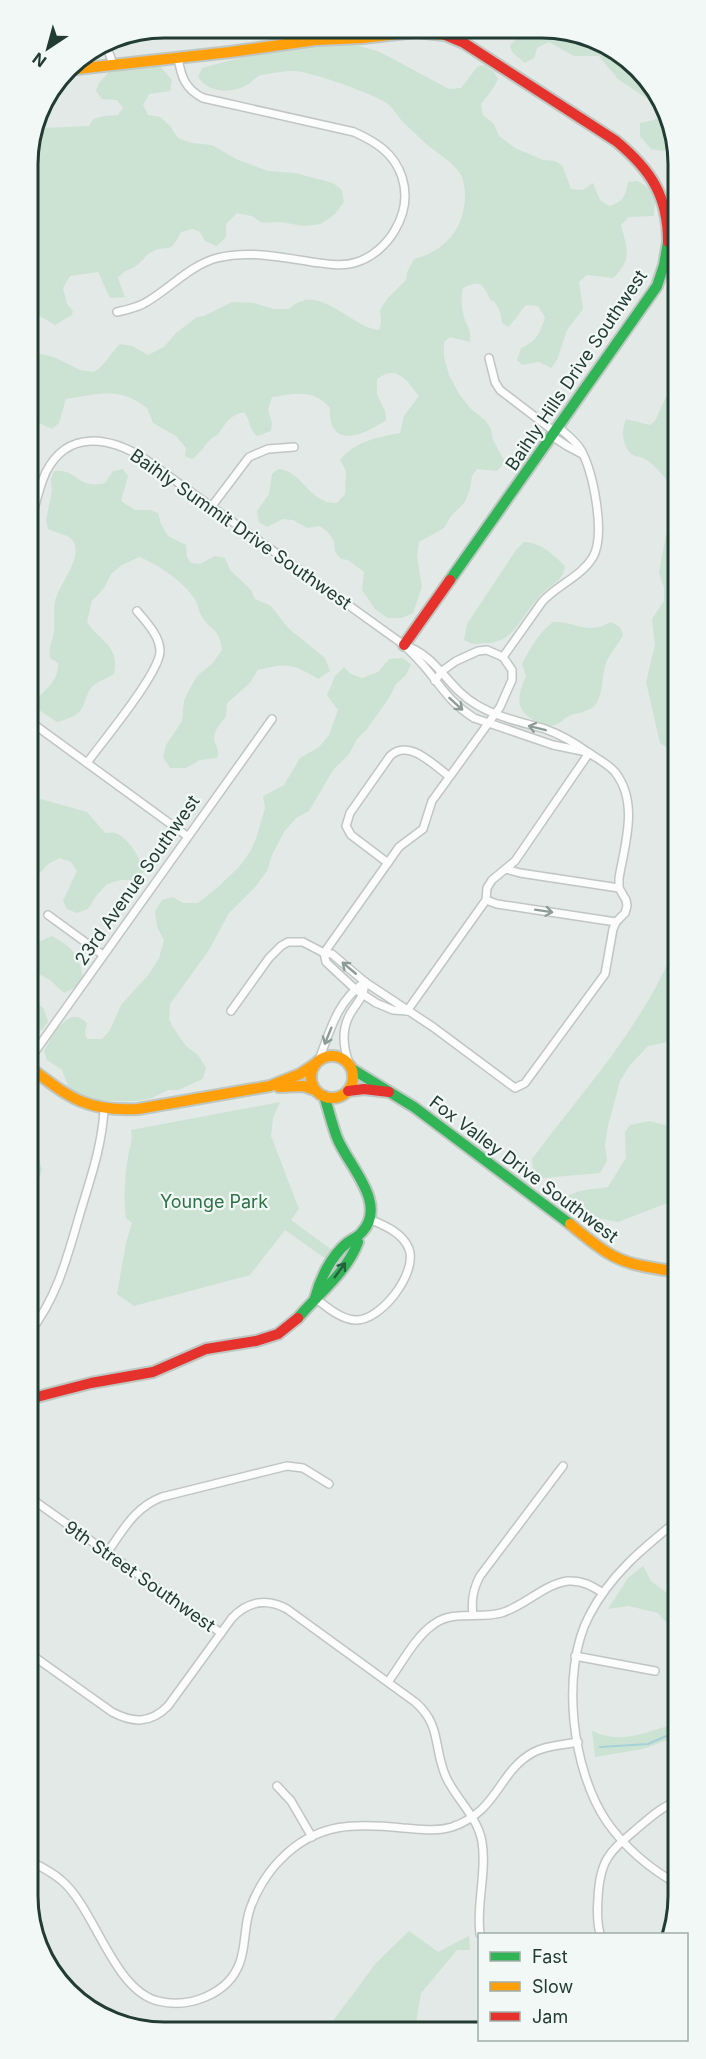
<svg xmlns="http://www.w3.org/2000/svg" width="706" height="2059" font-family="Inter,sans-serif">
<rect width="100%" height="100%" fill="#e3e9e6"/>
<g fill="#cce2d3">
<polygon points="525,29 569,30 639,67 676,137 676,143 663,151 651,149 640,136 640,123 654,120 661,116 649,100 618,79 599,56 574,56 549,42 537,48 534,58 525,63 512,52 510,46"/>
<path d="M317 45H356L380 52 449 89 461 88 477 67 484 65 494 72 498 79C494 89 487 95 481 104L483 115 494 124 499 136 515 148 543 160 555 161 562 165 571 189 583 190 593 183 600 200 609 206C623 202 625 197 628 182L637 181 650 188 655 202 654 216 629 217 621 225C627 249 633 259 613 278L587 275 579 282 583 309 567 330 557 360 551 368 539 362 522 365 517 360 521 348C536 342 541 332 545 317L538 306 526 305C519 312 516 320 508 327L502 323C501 317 500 309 496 304 490 297 493 305 489 297 482 282 479 280 463 288 461 296 461 304 463 313 465 324 472 329 470 342L450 337 444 342V357L449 375 459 394 471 409 485 420 491 429 493 440 505 462 497 471 477 469 472 476 470 489 465 502 451 516 444 528 419 542 417 556 422 587 413 613 402 618H388L375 609 362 590 364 572 348 560 341 559 335 552C335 539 331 534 320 526L307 528 293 520 283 519 267 527 259 522 257 511 269 494 272 474 278 469C304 471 308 504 337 503L345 494 346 471 340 460C354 442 378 437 400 433L404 416 419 396C408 382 397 363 377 379V394L385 411 386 420C363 436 328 450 330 408 313 388 296 394 272 397L268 410 272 423 271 431 257 436C249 429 250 420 244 412 230 416 227 421 219 433 215 438 217 434 212 438 204 445 201 453 192 459L185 456 186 448 176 436 153 423 147 408C117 386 101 394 66 399L59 423 52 429 39 423 28 432V341L31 352 54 357 80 370 94 372C105 365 110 354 120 344L132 346 148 355 164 347 176 333 197 317 204 316 232 302 254 303 273 309H289C318 280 351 328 379 330L381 322 380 310 387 299 406 280 407 272 414 259C445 251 464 229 465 197 465 190 464 181 461 175 452 160 435 153 423 141 417 135 410 129 403 122 397 116 393 107 385 102 373 94 309 71 294 71 284 71 272 73 262 75 256 76 252 82 247 85 230 94 209 93 198 77L202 68C240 57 278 49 317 45Z"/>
<path d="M160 66 172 80 170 91 149 94 143 105 148 115 160 117 170 126 178 138 192 143 212 145 236 159 268 171 295 173 333 183 342 190 344 202 335 214 321 224 304 226 280 222 262 223 252 216 237 213 226 224V237L217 246 205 241 200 232 193 229 181 232C169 257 168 243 152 252 145 255 143 261 137 265 129 272 127 267 118 278L125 297 110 298 98 272 70 276 63 288 67 304 73 311 72 315 55 325 38 315 28 334 27 154 39 111 43 128 89 126 93 119 104 116 118 115 123 108 117 100 102 99 96 91 99 83 109 72Z"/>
<path d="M677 382V754L660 743 646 682 655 645 652 619 664 601V588L659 572 668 525 671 485C664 476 656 467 647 460 642 457 638 457 633 455 622 448 621 429 626 419L650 425 655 421 671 386Z"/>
<path d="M123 469 128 476 121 501 135 510H150L158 513 161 524 168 536 186 545 187 557 191 563 200 564 215 556 225 558 230 570 251 590 255 599 271 606 288 628 325 658 330 671 318 679C292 663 287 663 258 670L249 684 227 703 226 717C221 722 214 730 214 739 215 747 220 747 217 758L200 760 186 768H170L163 757 166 745 182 721 184 701 190 688 198 675 212 664 222 650C218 624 210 632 201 615 198 610 198 603 194 598 184 582 156 563 139 557L122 565 111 574 104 588 92 601 87 622C100 642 120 645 114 674 108 678 98 681 93 686 87 691 86 701 82 708 78 716 65 720 57 722L36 708 35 700C46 690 59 680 58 663L50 658C48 647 53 641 54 631 55 621 53 611 55 602 58 585 84 558 73 541 69 534 55 533 48 529L46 520 52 491 51 479 54 471C79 469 76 490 105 483L113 471Z"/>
<path d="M524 542C542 543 552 554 565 566 563 582 549 585 539 597 520 617 515 642 486 643 476 644 472 645 464 640L467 624 516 550Z"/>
<path d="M553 622C578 621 585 636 611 622L620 627 623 635C618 645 610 653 606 663 601 677 604 697 593 707 586 712 578 713 571 715 565 717 561 723 555 725 550 727 543 724 538 722 514 711 517 697 526 676L522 664C529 650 540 631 553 622Z"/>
<path d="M402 658 411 664 406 675 396 684 389 698 367 729 357 739 349 754 333 770 309 811 296 818 284 832 272 855 267 871 256 886 229 913 209 950 170 1004 169 1019 172 1026 186 1046 198 1055 206 1068 203 1079 178 1090H168L152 1098 137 1101H85L74 1095 68 1086 62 1070 47 1060 44 1051C53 1035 68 1004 87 1023L85 1033 87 1039H102L110 1030 121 1005 149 974 159 958 164 940 157 927 155 911 162 900 173 897 183 903H198L218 887 239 867 250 852 256 839 265 808 263 796 284 785 300 758 319 747 329 735 338 710 327 695 335 676 344 667 351 674 362 678 378 672 389 659Z"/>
<path d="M28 790 37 798 87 812 105 833C109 833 112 832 115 833 128 836 142 861 144 872L132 880H120L107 884 96 896 88 909 77 913 67 909 63 901 77 871 71 862 60 858 48 864 32 882 28 880Z"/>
<path d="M677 925 678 1045 671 1041 648 1046 630 1065 620 1081 608 1126 605 1145 607 1161 600 1173 543 1178 533 1171 532 1159C581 1093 638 1032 671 956 675 947 675 935 677 925Z"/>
<path d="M52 936C73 948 78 953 83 977L74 988 64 993 50 980 37 973 30 979V996L44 1009 48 1022 41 1031 28 1023V951L38 942Z"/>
<path d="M280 1102 273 1118 271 1136 299 1209 291 1220 332 1250 326 1259 285 1230 250 1275 134 1306 117 1294 126 1243 132 1223 126 1218C123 1198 125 1177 128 1157 130 1145 133 1142 131 1130Z"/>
<path d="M649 1121 678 1128V1201L662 1205 618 1222 587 1216 570 1205 566 1197C582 1188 591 1190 608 1187L626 1158 625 1132 630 1125Z"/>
<polygon points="39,1160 42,1169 29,1215 29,1163"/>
<polygon points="643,1566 651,1581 667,1593 678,1587 678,1625 665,1621 658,1613 629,1606 608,1609 628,1578"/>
<path d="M678 1724V1736L643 1749 595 1757 592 1731C627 1746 645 1730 678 1724Z"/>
<polygon points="409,1931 438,1952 469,1936 470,1950 457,1950 421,1993 416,2023 424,2029 327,2029 376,1963"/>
</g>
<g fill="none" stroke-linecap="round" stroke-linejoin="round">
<polyline stroke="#a5d1d7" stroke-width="2" points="600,1747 648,1744 678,1731"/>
<g stroke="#c0c6c3" stroke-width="10">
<g id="street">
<polyline points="105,42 113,64"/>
<polyline points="664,266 676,267"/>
<path d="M117 312C126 310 135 308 143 304 169 290 188 266 217 258 248 250 280 257 312 262 327 264 343 267 357 262 373 257 387 244 395 230 405 213 408 196 402 177 394 153 376 142 354 132L203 98C185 89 181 76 178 58"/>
<polyline points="489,358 495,382 500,390 555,432"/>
<polyline points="552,436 567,446 582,454"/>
<polyline points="212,506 249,457 268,449 294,447"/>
<path d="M28 535C33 515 37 491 46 472 68 429 110 437 145 459L404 645C411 652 418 659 424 666 442 687 449 702 474 718L553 745 587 752"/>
<path d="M503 657 542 602C557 585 581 577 593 557 606 534 593 472 581 450 575 440 566 434 558 427"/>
<polyline points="28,720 187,836"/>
<path d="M87 763C102 742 160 673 160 651 160 636 146 622 137 611"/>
<path d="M388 863 351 835 346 826 350 813 390 756C409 738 433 765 449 776"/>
<polyline points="506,869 520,873 619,888"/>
<polyline points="486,900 497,904 616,922"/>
<polyline points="48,915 103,955"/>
<polyline points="324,953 399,847 423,829 432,801 500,707 512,680 512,670 503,657 487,650 478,651 456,661 442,671 435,681"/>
<polyline points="324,953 326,962 355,989 376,1003 393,1010 407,1011"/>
<path d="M231 1011 269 958 281 946 288 942H303L324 953 332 954 365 982 433 1027 515 1088 525 1083 605 974 613 929 616 922 625 913 627 906 626 900 619 888V878C625 843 639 803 615 772 608 764 598 759 589 753 575 743 562 735 545 729 522 722 499 718 477 705 447 688 438 656 404 645"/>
<polyline points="407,1011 486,900 487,888 492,880 515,861 589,753"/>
<polyline points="29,1060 272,719"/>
<path d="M319 1060C330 1030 338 1000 365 982"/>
<path d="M349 1063C342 1044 341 1025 354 1008 361 998 364 994 365 982"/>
<path d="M315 1298C327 1307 340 1319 355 1320 380 1322 418 1273 409 1249 403 1233 384 1225 369 1219"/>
<path d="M29 1333C58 1297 68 1254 81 1210 91 1177 102 1145 104 1110"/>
<polyline points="29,1497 221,1633"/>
<path d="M678 1520C643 1548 610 1575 589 1616 560 1672 572 1771 607 1822 626 1849 650 1869 679 1885"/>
<path d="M107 1553C123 1530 135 1507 162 1497L287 1466 303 1468 329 1484"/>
<path d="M473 1615C471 1600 473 1589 480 1576L563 1466"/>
<path d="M29 1653 112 1712C133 1723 150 1724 168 1706L232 1618C248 1601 267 1598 287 1609L415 1702C442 1725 433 1748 446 1777 456 1799 478 1817 482 1842 487 1872 476 1904 480 1934"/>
<polyline points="575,1656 655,1671"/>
<path d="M388 1682C402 1663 415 1637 434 1624 453 1610 479 1619 501 1613 525 1606 544 1584 568 1581 582 1580 592 1586 603 1593"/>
<polyline points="277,1786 291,1801 312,1837"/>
<path d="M30 1861C40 1866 52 1872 61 1880 95 1908 113 1990 158 2001 189 2009 229 1994 240 1962 246 1945 244 1926 250 1909 256 1891 268 1872 281 1859 317 1822 356 1823 403 1828 419 1829 436 1832 452 1827 499 1811 498 1771 534 1752 547 1745 564 1745 578 1742"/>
<path d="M600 1934C597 1922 597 1910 598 1898 600 1857 611 1851 640 1826 652 1816 664 1805 679 1801"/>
</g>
</g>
<g stroke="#bfc7c3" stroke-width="14">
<g id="fast">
<polyline points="450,580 657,286 664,265 668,242"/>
<polyline points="352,1069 414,1107 570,1224"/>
<path d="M315 1298C320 1279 331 1256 347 1243 352 1239 358 1237 362 1232 388 1204 349 1166 338 1140 332 1126 329 1110 324 1096"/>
<path d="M298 1318C318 1294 347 1272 358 1242L356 1238"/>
</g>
</g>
<g stroke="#bfc7c3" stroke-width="14">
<g id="slow">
<polyline points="67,70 230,52 316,40 362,38 416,32 445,35"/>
<circle cx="332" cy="1077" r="21"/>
<path d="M29 1067C69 1097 86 1112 138 1109L270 1086 300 1074 315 1064"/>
<polyline points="279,1087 303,1086 315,1090"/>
<path d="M570 1224C582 1234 595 1245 608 1253 628 1266 655 1268 678 1272"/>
</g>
</g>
<g stroke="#bfc7c3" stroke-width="14">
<g id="jam">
<path d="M445 35 464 43 616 141C651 170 668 196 668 242"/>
<polyline points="404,645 450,580"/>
<polyline points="348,1091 364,1089 389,1092"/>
<polyline points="29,1399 91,1383 153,1372 206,1349 256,1341 278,1334 298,1318"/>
</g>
</g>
<use href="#street" stroke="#fbfcfb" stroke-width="7"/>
<use href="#fast" stroke="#30b455" stroke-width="10"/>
<use href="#slow" stroke="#ff9f0a" stroke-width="10"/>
<use href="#jam" stroke="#e5322d" stroke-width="10"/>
</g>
<defs><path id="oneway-shaft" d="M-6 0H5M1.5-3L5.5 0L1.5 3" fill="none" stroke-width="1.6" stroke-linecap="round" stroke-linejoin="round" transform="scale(1.5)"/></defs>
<g stroke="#8e9c98">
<use href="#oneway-shaft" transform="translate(456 704) rotate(42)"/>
<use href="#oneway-shaft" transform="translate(537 728) rotate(-166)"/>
<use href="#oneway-shaft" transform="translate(544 911) rotate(9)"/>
<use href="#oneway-shaft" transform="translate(349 968) rotate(-140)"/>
<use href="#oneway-shaft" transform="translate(328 1036) rotate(112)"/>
</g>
<use stroke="#26603e" href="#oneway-shaft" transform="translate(340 1270) rotate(-54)"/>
<g text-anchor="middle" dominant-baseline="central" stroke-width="4.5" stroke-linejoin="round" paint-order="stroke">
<g font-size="18" fill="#223c34" stroke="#f2f8f5">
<text transform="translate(576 370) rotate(-56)">Baihly Hills Drive Southwest</text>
<text transform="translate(241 529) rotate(35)">Baihly Summit Drive Southwest</text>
<text transform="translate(137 880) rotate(-55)">23rd Avenue Southwest</text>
<text transform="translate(524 1169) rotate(37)">Fox Valley Drive Southwest</text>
<text transform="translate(140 1576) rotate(35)">9th Street Southwest</text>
</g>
<g font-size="18" fill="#2d7246" stroke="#f2f8f5">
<text x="214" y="1201">Younge Park</text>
</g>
</g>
<path d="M0 0H706V2059H0ZM164 38H542A126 126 0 0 1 668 164V1896A126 126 0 0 1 542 2022H164A126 126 0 0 1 38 1896V164A126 126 0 0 1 164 38Z" fill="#f2f8f5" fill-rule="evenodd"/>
<path fill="none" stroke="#223c34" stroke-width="3" d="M164 38H542A126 126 0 0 1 668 164V1896A126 126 0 0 1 542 2022H164A126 126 0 0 1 38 1896V164A126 126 0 0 1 164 38Z"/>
<rect x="478" y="1933" width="210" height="108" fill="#f2f8f5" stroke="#9fada8" stroke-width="1.5"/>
<rect x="490" y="1952" width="30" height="9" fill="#30b455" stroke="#9fada8" stroke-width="1.5"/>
<text x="532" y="1963" font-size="18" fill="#223c34">Fast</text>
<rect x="490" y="1982" width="30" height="9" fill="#ff9f0a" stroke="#9fada8" stroke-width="1.5"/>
<text x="532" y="1993" font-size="18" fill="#223c34">Slow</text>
<rect x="490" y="2012" width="30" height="9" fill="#e5322d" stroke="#9fada8" stroke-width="1.5"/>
<text x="532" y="2023" font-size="18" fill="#223c34">Jam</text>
<g transform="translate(48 48) rotate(216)" stroke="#f2f8f5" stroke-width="4.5" paint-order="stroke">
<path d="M0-4.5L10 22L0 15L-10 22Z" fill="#223c34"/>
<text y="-9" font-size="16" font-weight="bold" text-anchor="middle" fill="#223c34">N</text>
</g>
</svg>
